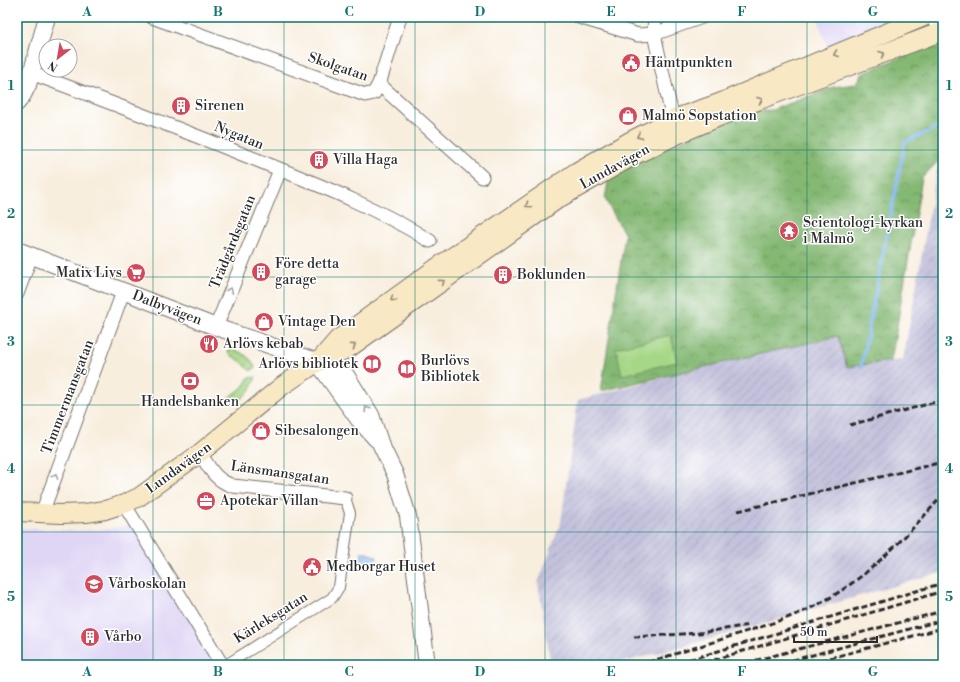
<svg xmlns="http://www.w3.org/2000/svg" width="960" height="682" font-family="'Libre Bodoni',serif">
<defs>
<pattern id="industrial-furrows" width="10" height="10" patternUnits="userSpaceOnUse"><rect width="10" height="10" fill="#c3c1db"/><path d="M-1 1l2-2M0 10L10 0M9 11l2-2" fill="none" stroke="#a8a6bc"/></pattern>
<pattern id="forest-crowns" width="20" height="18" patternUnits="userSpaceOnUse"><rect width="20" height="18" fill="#84b873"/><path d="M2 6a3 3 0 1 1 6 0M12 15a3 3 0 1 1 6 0" fill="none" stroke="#6c965f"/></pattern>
<pattern id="garden-furrows" width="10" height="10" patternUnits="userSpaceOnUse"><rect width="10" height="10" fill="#a6d786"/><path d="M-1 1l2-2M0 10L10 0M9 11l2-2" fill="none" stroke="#8fb974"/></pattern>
<pattern id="water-waves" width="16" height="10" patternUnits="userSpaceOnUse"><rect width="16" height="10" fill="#82b7f0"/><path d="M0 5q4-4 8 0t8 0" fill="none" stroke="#6b95c3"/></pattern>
</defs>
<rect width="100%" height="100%" fill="#fff"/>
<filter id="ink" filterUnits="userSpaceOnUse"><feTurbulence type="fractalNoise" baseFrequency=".025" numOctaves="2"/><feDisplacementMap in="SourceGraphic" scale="8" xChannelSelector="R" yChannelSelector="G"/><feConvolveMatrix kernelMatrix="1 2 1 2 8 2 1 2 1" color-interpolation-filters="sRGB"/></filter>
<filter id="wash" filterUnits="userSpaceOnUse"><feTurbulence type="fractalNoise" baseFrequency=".012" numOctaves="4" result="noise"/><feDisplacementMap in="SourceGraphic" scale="16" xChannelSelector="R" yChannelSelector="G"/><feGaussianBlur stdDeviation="0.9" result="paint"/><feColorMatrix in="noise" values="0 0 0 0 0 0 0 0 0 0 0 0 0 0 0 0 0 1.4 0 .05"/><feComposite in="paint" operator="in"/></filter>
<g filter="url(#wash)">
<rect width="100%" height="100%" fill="#f8eede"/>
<g fill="#dfd5f5">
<polygon points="817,17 895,17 828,48"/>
<polygon points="133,521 222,665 17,665 17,528 76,531 109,529 125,526"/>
</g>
<polygon fill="url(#industrial-furrows)" points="942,142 943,572 699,642 613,665 551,665 538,583 561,522 578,400 839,331 850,364 903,360"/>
<polygon fill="url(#forest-crowns)" stroke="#58724f" points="943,35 943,156 922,178 891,361 847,367 838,336 601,391 625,235 605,199 609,176 743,111 772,110 833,87 856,84 863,73 920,49"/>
<g fill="url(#garden-furrows)" stroke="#688158">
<path d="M231 348C242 353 250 356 255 367L253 370H249L242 362 229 354 228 350Z"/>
<path d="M256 377C252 388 245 399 233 403L229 400V397C237 392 245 387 248 378Z"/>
</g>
<polygon fill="#a6d786" stroke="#688158" points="671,335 677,362 622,375 616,348"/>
<polygon fill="url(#water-waves)" stroke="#56718e" points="362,551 376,556 377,559 372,564 360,562"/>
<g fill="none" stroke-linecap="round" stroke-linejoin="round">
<polyline stroke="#82b7f0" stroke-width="3.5" points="861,367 905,142 943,125"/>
</g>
</g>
<g filter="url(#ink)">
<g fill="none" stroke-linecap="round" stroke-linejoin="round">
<g stroke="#736f6a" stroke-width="12">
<polyline id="pedestrian" points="226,665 332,598 339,587 350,513 345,498"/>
</g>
<g stroke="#736f6a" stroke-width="15">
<g id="minor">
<polyline points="152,17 365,95 374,93 379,84 482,177"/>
<polyline points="579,17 638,35 654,34 702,17"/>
<polyline points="655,17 654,34 671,111 676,127"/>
<polyline points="932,17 941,32"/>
<path d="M31 73C107 101 182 130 257 160 316 184 376 207 430 241"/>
<polyline points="379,84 400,17"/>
<polyline points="17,294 31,256"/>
<polyline points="216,327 280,170"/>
<path d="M200 453C210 469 215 480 233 486L345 498"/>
<polyline points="124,504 222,665"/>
<polyline points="42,513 123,292"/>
</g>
</g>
<g stroke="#736f6a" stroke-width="18">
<g id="tertiary">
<polyline points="17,103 23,95 28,85 47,17"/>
<polyline points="17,250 216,327 318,362 346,375 371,415 381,445 395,474 408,516 427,665"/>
<polyline points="318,363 359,420 376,439"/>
</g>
</g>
<g stroke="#736f6a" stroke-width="20">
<g id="secondary">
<polyline points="322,361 349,348 558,199 633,156 679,134 757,101 943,31"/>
<polyline points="17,512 61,514 86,513 105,510 124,504 139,497 200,453 282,386 318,362 338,339 436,268 576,172 630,141 673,119 719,103 924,17"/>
</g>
</g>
<use href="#pedestrian" stroke="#fff" stroke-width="10"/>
<use href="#minor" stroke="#fff" stroke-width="13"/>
<use href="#tertiary" stroke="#fff" stroke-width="16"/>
<use href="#secondary" stroke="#f8e8c3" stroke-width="18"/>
<g stroke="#2b2b2b" stroke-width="3" stroke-dasharray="6 3" stroke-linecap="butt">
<polyline points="850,425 943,400"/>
<polyline points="738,511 943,462"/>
<polyline points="634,637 699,633 750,625"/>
<path d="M640 665C674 654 708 644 741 633 770 624 800 615 826 600 872 574 908 534 943 495"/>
<polyline points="672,665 943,583"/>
<polyline points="697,665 943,591"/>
<polyline points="738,665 943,611"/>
<polyline points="775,665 943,620"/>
<polyline points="804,665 943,628"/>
</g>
</g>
<defs><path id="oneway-chevron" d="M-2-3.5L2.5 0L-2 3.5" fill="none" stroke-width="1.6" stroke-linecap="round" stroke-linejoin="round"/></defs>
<g stroke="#928a77">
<use href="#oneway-chevron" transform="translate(836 54) rotate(157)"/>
<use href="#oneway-chevron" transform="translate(882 54) rotate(-21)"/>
<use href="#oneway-chevron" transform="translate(760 100) rotate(-21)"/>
<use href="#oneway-chevron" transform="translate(639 136) rotate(153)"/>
<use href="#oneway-chevron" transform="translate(528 205) rotate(145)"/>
<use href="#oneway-chevron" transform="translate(442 282) rotate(-36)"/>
<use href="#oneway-chevron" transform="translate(393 299) rotate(144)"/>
<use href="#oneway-chevron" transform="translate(353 346) rotate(-34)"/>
</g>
<g stroke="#a0a0a0">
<use href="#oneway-chevron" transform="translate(230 290) rotate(-68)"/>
<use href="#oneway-chevron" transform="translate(367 409) rotate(-123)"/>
<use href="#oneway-chevron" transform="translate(55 476) rotate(-69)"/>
</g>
</g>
<path fill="none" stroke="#0f766e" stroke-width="1" stroke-opacity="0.55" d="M153 17V665M284 17V665M415 17V665M545 17V665M676 17V665M807 17V665M17 150H943M17 277H943M17 405H943M17 532H943"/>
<defs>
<g id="civic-disc" transform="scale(1)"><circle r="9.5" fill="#d1495b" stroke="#fff"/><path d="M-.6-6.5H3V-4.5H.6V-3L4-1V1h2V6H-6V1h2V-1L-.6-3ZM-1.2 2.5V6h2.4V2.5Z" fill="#fff"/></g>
<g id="building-disc" transform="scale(1)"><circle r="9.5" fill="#d1495b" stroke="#fff"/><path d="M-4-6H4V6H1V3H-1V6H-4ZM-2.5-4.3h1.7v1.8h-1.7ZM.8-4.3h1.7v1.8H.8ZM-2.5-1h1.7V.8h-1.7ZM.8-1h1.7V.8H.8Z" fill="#fff"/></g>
<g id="shop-disc" transform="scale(1)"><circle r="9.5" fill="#d1495b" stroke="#fff"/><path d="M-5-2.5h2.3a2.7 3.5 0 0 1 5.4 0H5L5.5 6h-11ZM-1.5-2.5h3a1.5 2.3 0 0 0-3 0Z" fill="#fff"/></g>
<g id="temple-disc" transform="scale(1)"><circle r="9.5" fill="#d1495b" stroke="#fff"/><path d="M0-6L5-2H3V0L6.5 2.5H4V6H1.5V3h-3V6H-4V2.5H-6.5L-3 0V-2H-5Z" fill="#fff"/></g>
<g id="supermarket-disc" transform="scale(1)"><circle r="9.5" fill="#d1495b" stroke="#fff"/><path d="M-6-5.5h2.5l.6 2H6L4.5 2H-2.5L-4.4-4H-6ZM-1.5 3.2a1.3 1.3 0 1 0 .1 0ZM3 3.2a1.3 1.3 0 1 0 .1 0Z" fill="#fff"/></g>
<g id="restaurant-disc" transform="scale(1)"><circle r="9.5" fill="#d1495b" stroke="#fff"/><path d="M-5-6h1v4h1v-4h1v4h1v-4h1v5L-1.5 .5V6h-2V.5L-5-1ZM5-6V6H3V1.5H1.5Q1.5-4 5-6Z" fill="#fff"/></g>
<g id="library-disc" transform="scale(1)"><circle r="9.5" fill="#d1495b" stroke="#fff"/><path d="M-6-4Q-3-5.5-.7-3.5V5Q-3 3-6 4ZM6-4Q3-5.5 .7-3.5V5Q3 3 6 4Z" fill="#fff"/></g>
<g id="bank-disc" transform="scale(1)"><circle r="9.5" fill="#d1495b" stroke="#fff"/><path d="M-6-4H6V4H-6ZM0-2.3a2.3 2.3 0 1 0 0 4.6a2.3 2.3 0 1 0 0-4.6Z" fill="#fff"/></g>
<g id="office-disc" transform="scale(1)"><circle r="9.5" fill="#d1495b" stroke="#fff"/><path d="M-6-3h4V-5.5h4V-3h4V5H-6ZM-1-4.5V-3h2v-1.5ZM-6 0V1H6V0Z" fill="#fff"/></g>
<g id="school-disc" transform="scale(1)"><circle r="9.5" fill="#d1495b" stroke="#fff"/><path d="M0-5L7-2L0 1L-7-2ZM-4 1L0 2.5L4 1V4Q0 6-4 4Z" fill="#fff"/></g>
</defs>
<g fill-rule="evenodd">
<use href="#civic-disc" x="631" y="63"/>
<use href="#building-disc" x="181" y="106"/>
<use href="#shop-disc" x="628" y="116"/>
<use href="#building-disc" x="319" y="160"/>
<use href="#temple-disc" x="789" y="231"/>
<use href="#building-disc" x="261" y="272"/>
<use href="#supermarket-disc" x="136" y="273"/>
<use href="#building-disc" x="503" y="275"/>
<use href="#shop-disc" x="264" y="322"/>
<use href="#restaurant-disc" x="209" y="344"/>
<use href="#library-disc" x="372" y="364"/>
<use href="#library-disc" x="407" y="369"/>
<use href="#bank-disc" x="190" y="381"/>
<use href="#shop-disc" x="261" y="431"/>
<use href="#office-disc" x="206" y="501"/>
<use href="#civic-disc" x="312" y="567"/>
<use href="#school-disc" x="94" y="584"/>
<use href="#building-disc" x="90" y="637"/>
</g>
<g text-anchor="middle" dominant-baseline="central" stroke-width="3" stroke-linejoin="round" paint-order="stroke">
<g font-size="14" fill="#2b2b2b" stroke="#fff" text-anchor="start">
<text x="645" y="63">Hämtpunkten</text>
<text x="195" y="106">Sirenen</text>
<text x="642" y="116">Malmö Sopstation</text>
<text x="333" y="160">Villa Haga</text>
<text x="803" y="223">Scientologi-kyrkan<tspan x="803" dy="16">i Malmö</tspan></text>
<text x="275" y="264">Före detta<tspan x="275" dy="16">garage</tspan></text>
<text x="122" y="273" text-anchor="end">Matix Livs</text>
<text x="517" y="275">Boklunden</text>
<text x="278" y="322">Vintage Den</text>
<text x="223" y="344">Arlövs kebab</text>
<text x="421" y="361">Burlövs<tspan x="421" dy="16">Bibliotek</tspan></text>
<text x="358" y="364" text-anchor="end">Arlövs bibliotek</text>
<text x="190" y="402" text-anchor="middle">Handelsbanken</text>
<text x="275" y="431">Sibesalongen</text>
<text x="220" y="501">Apotekar Villan</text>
<text x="326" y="567">Medborgar Huset</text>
<text x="108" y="584">Vårboskolan</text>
<text x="104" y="637">Vårbo</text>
</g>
<g font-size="14" fill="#2b2b2b" stroke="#fff">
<text transform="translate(338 67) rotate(19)">Skolgatan</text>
<text transform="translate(239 136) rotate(22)">Nygatan</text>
<text transform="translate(615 167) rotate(-29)">Lundavägen</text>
<text transform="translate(233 242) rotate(-68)">Trädgårdsgatan</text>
<text transform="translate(167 308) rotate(21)">Dalbyvägen</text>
<text transform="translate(68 397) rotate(-69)">Timmermansgatan</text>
<text transform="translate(179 468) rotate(-36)">Lundavägen</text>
<text transform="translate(280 473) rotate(8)">Länsmansgatan</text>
<text transform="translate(271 618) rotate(-32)">Kärleksgatan</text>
</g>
</g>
<rect width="960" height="682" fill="none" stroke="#fff" stroke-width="44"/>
<g transform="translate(58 58) rotate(211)"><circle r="19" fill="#ffffff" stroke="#aaaaaa"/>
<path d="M0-3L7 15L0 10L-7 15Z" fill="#d1495b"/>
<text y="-6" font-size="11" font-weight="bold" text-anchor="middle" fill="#2b2b2b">N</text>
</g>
<path d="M794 636v6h83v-6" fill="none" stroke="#2b2b2b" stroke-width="2"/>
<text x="800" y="636" font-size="12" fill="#2b2b2b" stroke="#ffffff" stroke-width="3" paint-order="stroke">50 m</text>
<rect x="22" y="22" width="916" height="638" fill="none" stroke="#0f766e" stroke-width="1.5"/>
<g font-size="13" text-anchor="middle" font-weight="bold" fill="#0f766e">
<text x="87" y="16">A</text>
<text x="218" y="16">B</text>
<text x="349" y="16">C</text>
<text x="480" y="16">D</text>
<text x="611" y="16">E</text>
<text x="742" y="16">F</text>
<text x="873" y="16">G</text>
<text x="11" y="90">1</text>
<text x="949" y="90">1</text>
<text x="11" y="218">2</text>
<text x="949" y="218">2</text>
<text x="11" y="346">3</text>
<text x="949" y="346">3</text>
<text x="11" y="473">4</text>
<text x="949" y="473">4</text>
<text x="11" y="601">5</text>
<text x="949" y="601">5</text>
<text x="87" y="676">A</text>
<text x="218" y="676">B</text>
<text x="349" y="676">C</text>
<text x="480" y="676">D</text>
<text x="611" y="676">E</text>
<text x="742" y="676">F</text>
<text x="873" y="676">G</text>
</g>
</svg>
